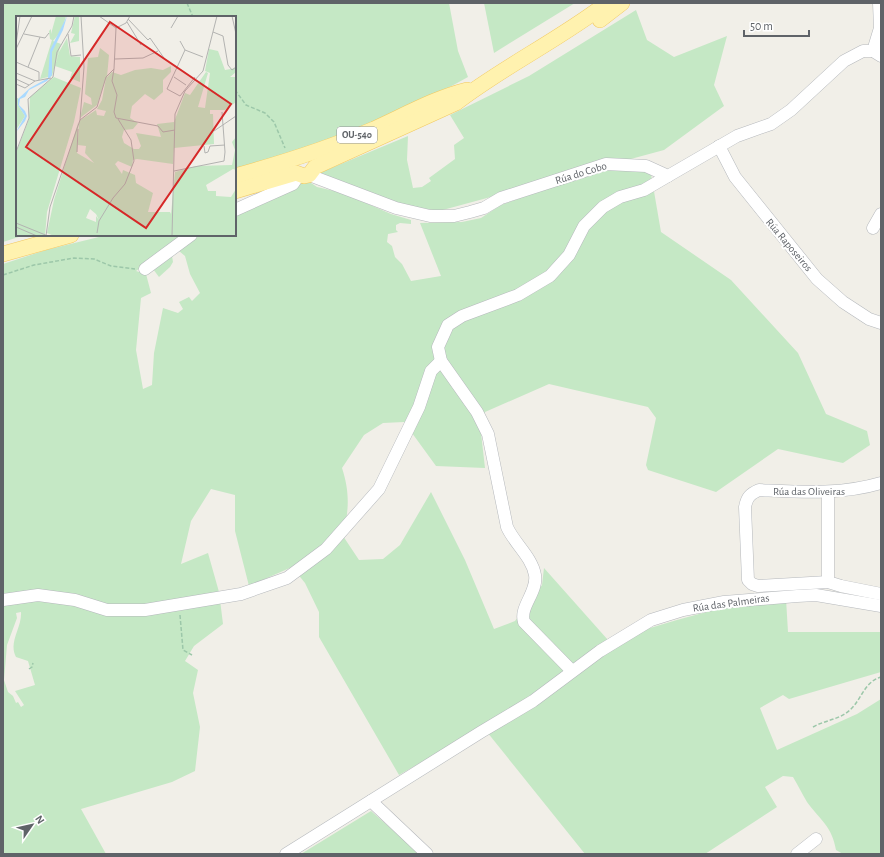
<svg xmlns="http://www.w3.org/2000/svg" width="884" height="857" font-family="'Alegreya Sans',sans-serif">
<rect width="100%" height="100%" fill="#f1efe8"/>
<g fill="#c5e8c5" fill-rule="evenodd">
<path d="M3 3H449L458 51 468 77C395 118 315 146 235 171V17H17V235H25L3 242Z"/>
<polygon points="484,3 575,3 494,53"/>
<polygon points="636,10 647,40 674,57 727,36 714,85 724,106 664,150 439,211 402,205 317,174 408,136 407,160 413,188 422,187 431,181 429,178 455,159 454,145 464,138 450,115 529,76"/>
<path d="M611 168 639 169 651 174 661 232 731 280 798 353 826 414 867 431 870 445 843 463 778 449 716 492 648 470 646 465 656 418 648 407 549 384 485 412 481 433 485 468 436 466 404 422 383 423 364 435 342 468C350 493 349 510 343 536L359 560 383 559 400 545 431 492 465 560 494 629 515 621 542 585 544 568 608 640C639 632 668 622 699 614 728 606 757 603 786 599L788 632H881V672L789 699 783 695 760 708 777 750 857 714 881 699V854H843L836 850C832 826 820 820 807 802 802 794 798 785 793 777L783 776 765 787 777 807 705 854H585L483 727 399 775 319 637V612L305 583 292 567 249 586 235 531V495L211 489 191 521 181 564 208 553 219 592 223 624 194 646 185 661 198 670 193 693 200 727 195 771 172 782 81 809 106 854H3V264L46 250 107 235H185L136 271 146 274 151 293 141 298 136 350 143 389 152 385 154 353 163 308 178 313 183 309 179 302 189 297 192 301 200 293 190 274 185 256 179 251 199 235H235V215L301 179 308 181 317 187 343 193 391 214 411 220V224L400 223 396 225V230L398 232 388 234 387 242 392 246 395 257 402 264 411 281 441 276 420 223 462 222 481 218 501 205 573 179ZM21 612C22 628 8 642 16 657L28 661 35 685 15 691 24 705 21 707 18 702 16 703 13 696 8 692 4 680 7 645 17 618 16 613Z"/>
<polygon points="172,256 173,262 170,267 159,277 153,269"/>
<polygon points="371,811 420,854 301,854"/>
</g>
<g fill="none" stroke-linecap="round" stroke-linejoin="round">
<g stroke="#b5b8bc" stroke-width="13">
<g id="minor">
<polyline points="873,51 880,28 879,3"/>
<polyline points="719,146 735,177 817,279 843,302 869,319 881,323"/>
<polyline points="309,175 396,208 430,216 454,216 470,212 484,208 501,198 606,164 646,166 668,176 737,136 771,124 791,110 844,61 863,51 873,51 881,56"/>
<polyline points="235,210 293,184 299,175"/>
<polyline points="873,228 881,214"/>
<polyline points="145,269 191,235"/>
<path d="M881 483C840 495 802 492 759 490 750 494 747 497 745 507L748 580 752 584 758 586 828 582 841 586 881 594"/>
<polyline points="828,582 828,492"/>
<polyline points="3,600 38,595 75,600 107,610 145,610 241,594 287,578 326,549 379,489 419,407 431,371 441,361"/>
<path d="M572 671 524 622C519 607 538 592 535 575 532 557 514 543 507 527L488 434 477 412 441 361 438 347 448 325 462 316 518 295 550 276 569 255 584 226 603 207 620 197 644 190 668 176"/>
<polyline points="371,801 427,854"/>
<polyline points="286,854 481,732 533,701 600,651 651,620 683,610 724,602 797,596 816,595 881,606"/>
<polyline points="797,854 816,839"/>
</g>
</g>
<g stroke="#f2c960" stroke-width="16">
<g id="major">
<polyline points="600,20 622,3"/>
<path d="M235 176C282 163 329 148 374 129 405 115 435 98 467 90"/>
<path d="M235 191 296 173 304 176 309 175 315 167 456 103C504 66 559 40 607 3"/>
<polyline points="3,254 71,235"/>
</g>
</g>
<g stroke="#9cc7a9" stroke-width="1.5" stroke-dasharray="4 2" stroke-linecap="butt">
<polyline points="187,3 193,17"/>
<polyline points="235,90 246,105 265,113 274,122 285,148"/>
<polyline points="3,275 34,265 74,258 94,259 111,266 135,269"/>
<polyline points="180,615 183,650 192,655"/>
<polyline points="29,669 32,667 33,663"/>
<path d="M813 727C825 720 839 720 850 710 862 699 864 682 881 677"/>
</g>
<use href="#minor" stroke="#fff" stroke-width="12"/>
<use href="#major" stroke="#fff2af" stroke-width="15"/>
</g>
<g text-anchor="middle" dominant-baseline="central" stroke-width="4" stroke-linejoin="round" paint-order="stroke">
<rect fill="#fff" stroke="#8f9295" stroke-width="1" x="337" y="127" width="40" height="16" rx="3"/>
<g font-size="10" font-weight="bold" fill="#5f6368">
<text x="357" y="135">OU-540</text>
</g>
<g font-size="11" fill="#5f6368" stroke="#fff">
<text transform="translate(581 173) rotate(-17)">Rúa do Cobo</text>
<text transform="translate(789 245) rotate(50)">Rúa Raposeiros</text>
<text x="809" y="491">Rúa das Oliveiras</text>
<text transform="translate(731 603) rotate(-8)">Rúa das Palmeiras</text>
</g>
</g>
<g transform="translate(16 16)">
<rect width="220" height="220" fill="#f1efe8"/>
<path d="M40 0H50L46 14 37 25 45 28 36 60 24 63 36 24 34 23 33 15 35 13V18ZM59 0H63V25L54 27 59 18 55 17ZM51 22 54 40 64 41V66L54 62 56 56 39 50 43 36ZM84 32 93 39 91 61 96 56 105 59 119 54 135 52 147 54 155 50V56L147 64V76L138 84 129 78 116 90 114 102 122 107 117 113 108 114 106 121 108 127 118 133H123L125 130 120 117 145 121 141 108 158 106 169 77 174 79 190 56 192 57 182 91 189 92 194 57 189 55 193 33 202 35 209 54 220 52V56L214 61H220V86L209 94H194V98H197L198 128 158 132 157 148 121 143 117 144 116 151 102 145 99 148 106 158 107 154 119 159 120 167 137 177 132 196H154L155 198 159 156 180 150 216 149 219 134 216 126 220 121V154L217 153 190 169 192 175H200V180L215 181 220 173V220H38L31 217 38 184 62 107 61 137 78 147 69 137 70 130 62 129V124L63 105 80 94 81 99 88 100 90 95 81 93 86 84 90 62 81 89 64 102 68 86 76 89 75 82 69 78 72 42 82 41ZM74 193 80 198 83 204 80 200V206L70 202ZM38 61 65 72 58 106 31 196 29 220H0V137L13 103 14 81ZM0 82H2V89L9 100 0 114Z" fill="#c5e8c5" fill-rule="evenodd"/>
<path d="M51 0 47 14 36 36V59L31 65 13 74 9 81 4 83 3 89 9 95 11 100 9 105 0 116 9 100 2 89V83L14 72 32 62 34 34Z" fill="#aadaff"/>
<path fill="none" stroke="#b3b3b1" stroke-width="1" d="M83 0 100 12M216 0 220 18M112 3 132 24 134 22 148 42M111 6 125 29M100 12 110 7 114 0M155 12 162 0M197 16 207 20 212 49 216 54 220 51M8 18 29 22 33 17M52 18 55 40 65 39M164 25 169 34 187 41M0 28 4 0M0 33 16 0M169 34 151 73 164 80 179 61M99 43 127 42 142 35M0 46 23 56V64M12 51 24 21M98 53 96 65 101 79 98 96 100 102 142 110 147 116 159 114M0 57 19 65M158 61 170 69M0 63 13 69M0 68 9 72 19 65 35 62M64 104 81 91 90 61 98 53 100 12M198 115 220 100M188 130 189 137 192 136 194 130 209 129M0 136 13 102 12 83 37 61 41 36 56 10 58 0M61 136 62 113M158 155 208 145 209 136 206 96M0 207 32 220M0 211 21 220M81 217 83 205 97 182 109 168 118 145 115 124 102 103M30 220 34 191 64 104 68 51 65 0M156 220 159 98 169 75 187 55 201 0"/>
<path fill="#d62828" fill-opacity="0.15" stroke="#d62828" stroke-width="2" d="M94 6 215 88 130 212 10 131Z"/>
<rect width="220" height="220" fill="none" stroke="#5f6368" stroke-width="2"/>
</g>
<rect width="884" height="857" fill="none" stroke="#5f6368" stroke-width="8"/>
<g transform="translate(32 825) rotate(56)" stroke="#ffffff" stroke-width="3" paint-order="stroke">
<path d="M0-3L7 15L0 10L-7 15Z" fill="#5f6368"/>
<text y="-6" font-size="11" font-weight="bold" text-anchor="middle" fill="#5f6368">N</text>
</g>
<path d="M744 30v6h65v-6" fill="none" stroke="#5f6368" stroke-width="2"/>
<text x="750" y="30" font-size="12" fill="#5f6368" stroke="#ffffff" stroke-width="3" paint-order="stroke">50 m</text>
</svg>
